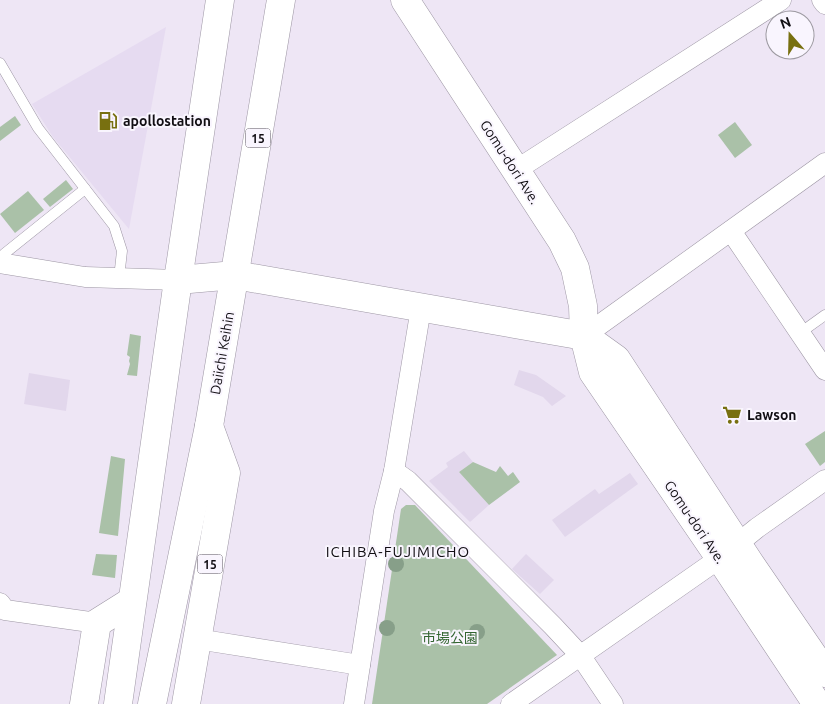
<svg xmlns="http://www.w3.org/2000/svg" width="825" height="704" font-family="Ubuntu,'Noto Sans JP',sans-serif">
<rect width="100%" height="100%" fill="#eee6f5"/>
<polygon fill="#e6dbf1" points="166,27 129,229 53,137 32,104"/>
<g fill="#e2d7ec">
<polygon points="519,370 536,375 566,396 552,406 543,397 514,385"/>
<polygon points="29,373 70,380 66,411 24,404"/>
<polygon points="464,451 473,462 459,472 489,505 470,522 429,481 448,467 446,463"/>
<polygon points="630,473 638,484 565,537 552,520 595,489 599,494"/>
<polygon points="526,554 554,580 540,594 512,569"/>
</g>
<g fill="#aac1a8">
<polygon points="15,116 21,125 0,141 0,127"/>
<polygon points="735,122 752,145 735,158 718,135"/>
<polygon points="66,180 73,189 50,207 43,199"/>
<polygon points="28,191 44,210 15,233 0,214"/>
<polygon points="130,334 141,336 137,376 127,375 130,364 129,361 130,357 127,355"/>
<polygon points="825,431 825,462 820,466 805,444"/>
<polygon points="111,456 125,459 118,536 99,533"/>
<polygon points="473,462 496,472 500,466 508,476 513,472 520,482 489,505 459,472"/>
<polygon points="406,505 415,505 557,655 487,704 372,704 401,509"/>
<polygon points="96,554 117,555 115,578 92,575"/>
</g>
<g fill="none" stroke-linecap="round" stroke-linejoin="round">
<g stroke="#9d96a4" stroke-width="11">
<g id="lane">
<polyline points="0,63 38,128 114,226 122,251 119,278"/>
<polyline points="3,263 4,254 85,189"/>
<polyline points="800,333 825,315"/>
</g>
</g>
<g stroke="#9d96a4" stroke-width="21">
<g id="street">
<polyline points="822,0 825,4"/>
<polyline points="516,170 781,0"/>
<polyline points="731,231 825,370"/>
<polyline points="0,263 85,277 178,280"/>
<polyline points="584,336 825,163"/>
<polyline points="394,471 408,481 553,626 580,655 613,704"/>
<polyline points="0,603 5,610 97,623"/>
<polyline points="197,639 360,665"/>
<polyline points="354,704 384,511 394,471 421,308"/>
<polyline points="511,704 720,558 757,528 825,480"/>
</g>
</g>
<g stroke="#9d96a4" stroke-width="29">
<g id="secondary">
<polyline points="405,0 562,241 575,268 583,306 584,336 593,372 720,558 817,704"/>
<polyline points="178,280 235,275 584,336 616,359 749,562 825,673"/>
</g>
</g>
<g stroke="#9d96a4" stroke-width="29">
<g id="highway">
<polyline points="84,704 97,623 132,601"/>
<polyline points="118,704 178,280 220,0"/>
<polyline points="152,704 209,426 281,0"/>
<polyline points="186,704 226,473 209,426"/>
</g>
</g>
<use href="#lane" stroke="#fff" stroke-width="10"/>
<use href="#street" stroke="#fff" stroke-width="20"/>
<use href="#secondary" stroke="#fff" stroke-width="28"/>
<use href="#highway" stroke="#fff" stroke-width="28"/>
</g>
<g fill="#879f89">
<circle cx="396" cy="564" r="8"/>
<circle cx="387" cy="628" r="8"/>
<circle cx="477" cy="632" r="8"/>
</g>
<defs>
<g id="fuel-bare" transform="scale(1.5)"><path d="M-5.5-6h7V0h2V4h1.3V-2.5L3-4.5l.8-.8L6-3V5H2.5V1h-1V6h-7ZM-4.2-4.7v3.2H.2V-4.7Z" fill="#787010" stroke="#f9f5fe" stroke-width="2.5" paint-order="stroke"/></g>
<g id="supermarket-bare" transform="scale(1.5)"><path d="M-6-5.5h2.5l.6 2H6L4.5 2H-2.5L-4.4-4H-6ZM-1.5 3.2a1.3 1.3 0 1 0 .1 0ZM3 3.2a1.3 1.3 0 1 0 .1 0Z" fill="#787010" stroke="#f9f5fe" stroke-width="2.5" paint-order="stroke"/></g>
</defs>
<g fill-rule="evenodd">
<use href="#fuel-bare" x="108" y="121"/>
<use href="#supermarket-bare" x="732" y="415"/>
</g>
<g text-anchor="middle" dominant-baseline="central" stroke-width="4" stroke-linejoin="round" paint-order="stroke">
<g fill="#f9f5fe" stroke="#57535a" stroke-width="1">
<rect x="245.5" y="128.5" width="25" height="19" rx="4"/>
<rect x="197.5" y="554.5" width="25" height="19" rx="4"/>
</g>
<g font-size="12" font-weight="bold" fill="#110e13">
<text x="258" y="138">15</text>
<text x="210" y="564">15</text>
</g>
<g font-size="14" font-weight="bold" fill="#110e13" stroke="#f9f5fe" text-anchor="start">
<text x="123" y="121">apollostation</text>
<text x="747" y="415">Lawson</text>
</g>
<g font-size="14" fill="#110e13" stroke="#f9f5fe">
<text transform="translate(510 162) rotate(57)">Gomu-dori Ave.</text>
<text transform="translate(222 353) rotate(-80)">Daiichi Keihin</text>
<text transform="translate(695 522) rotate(56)">Gomu-dori Ave.</text>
</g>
<g font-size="14" fill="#336531" stroke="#f9f5fe">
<text x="450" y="638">市場公園</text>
</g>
<g font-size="15" letter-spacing="1" fill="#110e13" stroke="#f9f5fe">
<text x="398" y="551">ICHIBA-FUJIMICHO</text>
</g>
</g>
<g transform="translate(790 35) rotate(340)"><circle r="24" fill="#f9f5fe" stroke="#9c99a0"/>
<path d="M0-4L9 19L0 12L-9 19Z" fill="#787010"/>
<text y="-8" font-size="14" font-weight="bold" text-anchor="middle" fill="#110e13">N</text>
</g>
</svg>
